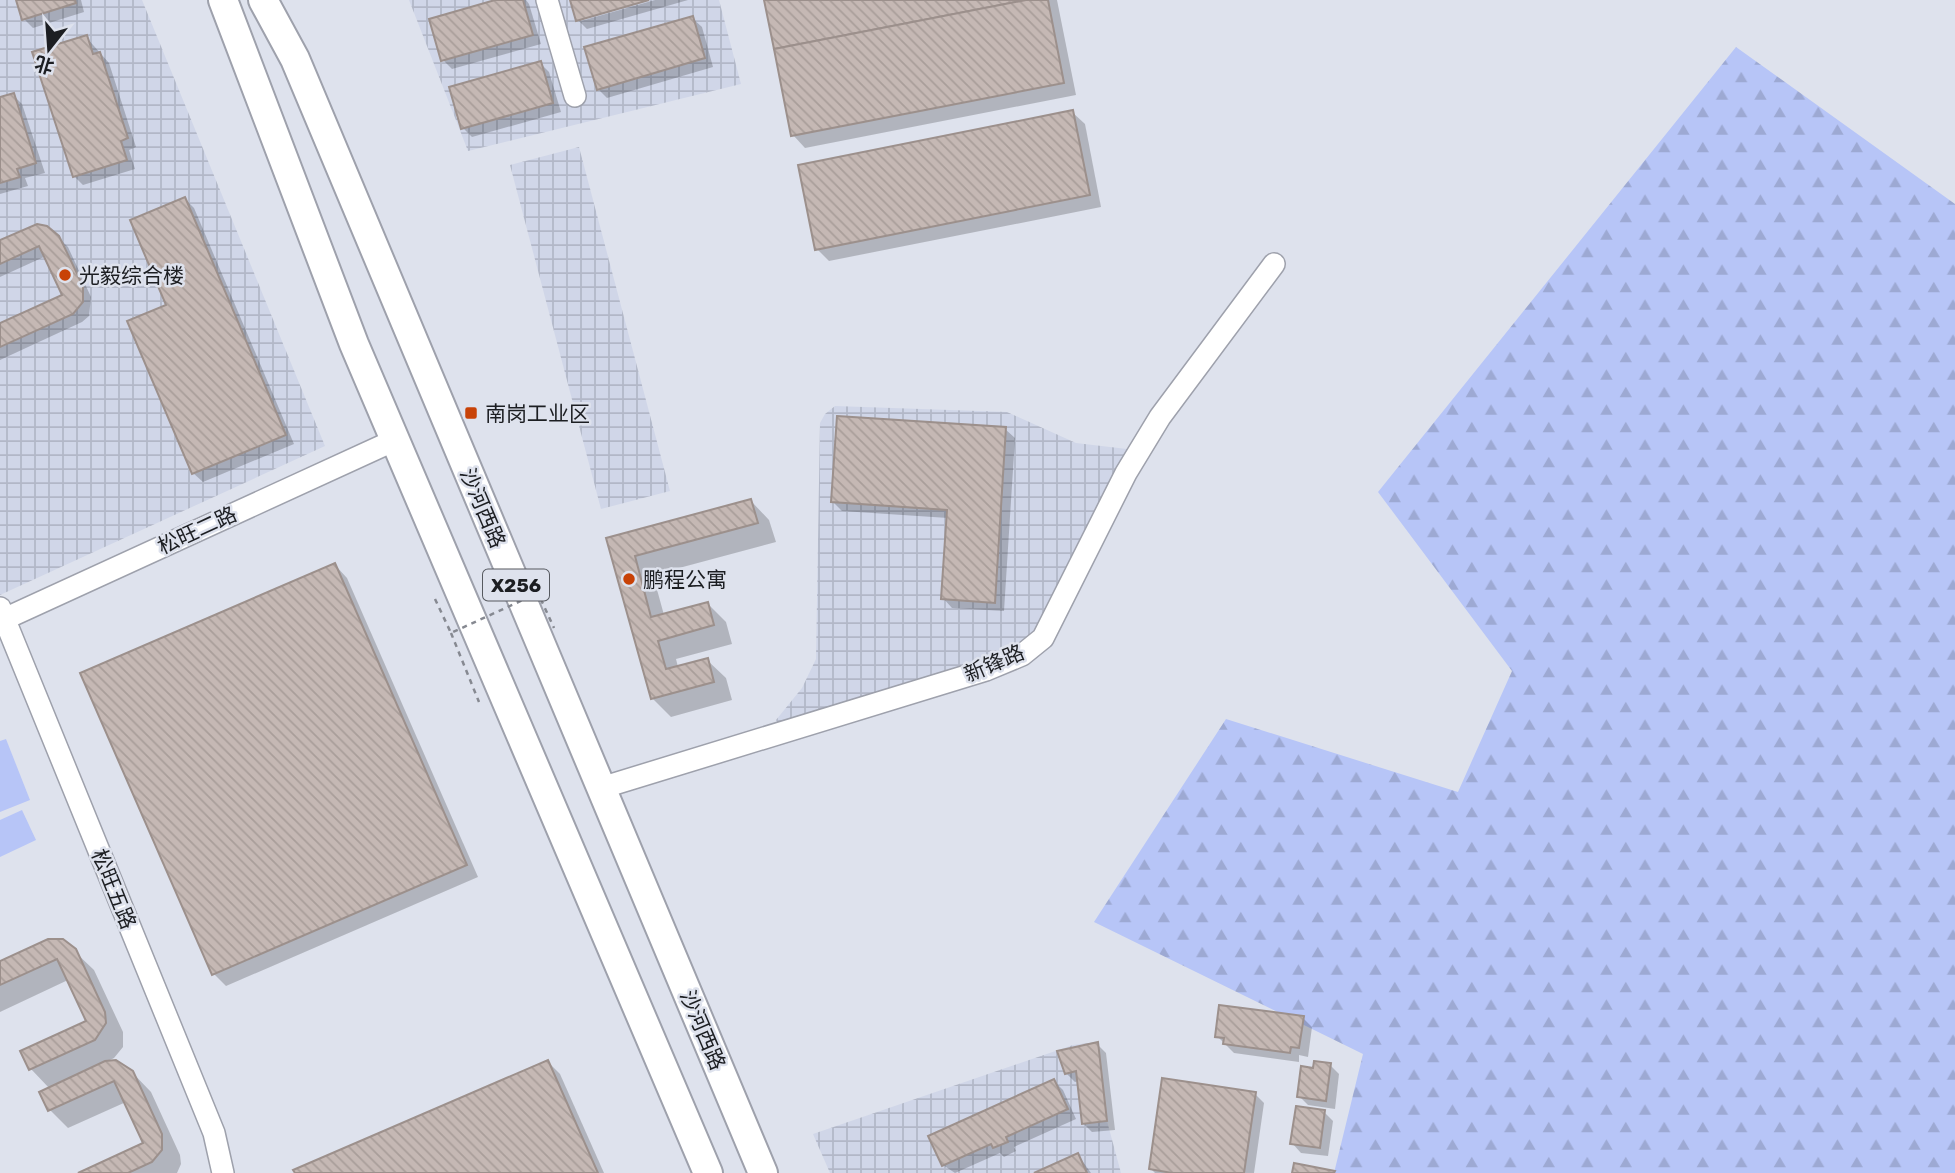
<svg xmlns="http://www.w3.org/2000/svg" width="1955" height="1173" font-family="Rubik,'Noto Sans SC',sans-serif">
<defs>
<pattern id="industrial-grid" width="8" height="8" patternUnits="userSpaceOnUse" patternTransform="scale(1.75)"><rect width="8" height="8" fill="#d0d6e8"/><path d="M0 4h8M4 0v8" fill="none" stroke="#b2b7c7"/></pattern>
<pattern id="forest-firs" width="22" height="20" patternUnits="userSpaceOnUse" patternTransform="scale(1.75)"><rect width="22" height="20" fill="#b7c5f7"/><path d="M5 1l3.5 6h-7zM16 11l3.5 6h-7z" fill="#9da9d3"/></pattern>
<pattern id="building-back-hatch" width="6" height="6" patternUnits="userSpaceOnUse" patternTransform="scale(1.75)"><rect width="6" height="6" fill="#c5b8b4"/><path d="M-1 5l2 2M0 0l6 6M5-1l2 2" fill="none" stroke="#a99e9a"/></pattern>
</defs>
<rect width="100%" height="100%" fill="#dee2ed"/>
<g fill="url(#industrial-grid)">
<polygon points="0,0 142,0 325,446 0,595"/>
<polygon points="409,0 719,0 741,84 468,151"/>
<polygon points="579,147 670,491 601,509 510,165"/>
<polygon points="835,406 1007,412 1076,443 1127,449 1037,630 1022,644 1002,654 780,727 776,720 802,688 816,659 820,423 825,414"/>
<polygon points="1098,1042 1107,1121 1121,1173 830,1173 813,1134 1073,1045"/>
</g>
<g fill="#b7c5f7">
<polygon points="6,739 30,800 0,812 0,741"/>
<polygon points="22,810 36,840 0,857 0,820"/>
</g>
<polygon fill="url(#forest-firs)" points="1736,47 1955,204 1955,1173 1334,1173 1363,1054 1094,922 1226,719 1458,792 1512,671 1378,492"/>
<g fill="#0003">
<polygon points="17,0 81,0 84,12 33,28 24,19"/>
<polygon points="501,0 526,0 529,4 541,44 452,69 443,60"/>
<polygon points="572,0 642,0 581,18 581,21 655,0 688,0 587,29 578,20"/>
<polygon points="765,0 1057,0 1076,95 805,148 793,135"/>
<polygon points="692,18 702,27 713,67 607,98 598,89"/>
<polygon points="86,37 109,63 136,147 129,150 135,169 83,185 74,176"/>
<polygon points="540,63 549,72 561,112 472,137 463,128"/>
<polygon points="13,95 22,104 45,173 25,178 28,186 0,194 0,99"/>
<polygon points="1072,112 1085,124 1101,207 829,261 817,249"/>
<polygon points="185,199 194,208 294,444 203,482 193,473 168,306"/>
<polygon points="58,237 68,247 91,297 89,316 82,322 0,360 0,325 65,296 46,256 0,277 0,242"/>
<polygon points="1005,429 1015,438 1004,611 952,608 943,598 948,518 842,511 833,502"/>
<polygon points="751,501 769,520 776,542 653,575 664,615 707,603 726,622 732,644 676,659 678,667 707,660 726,678 732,700 671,717 652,698 609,539"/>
<polygon points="335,565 347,578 478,877 226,986 214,974"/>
<polygon points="74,951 94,970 123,1032 123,1047 114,1058 104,1063 125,1065 151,1092 180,1155 181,1164 177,1173 82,1173 145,1144 126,1102 68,1128 50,1110 50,1089 31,1069 88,1022 68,980 0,1012 0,963"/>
<polygon points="1303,1018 1312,1027 1308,1057 1299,1055 1299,1062 1234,1053 1217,1036"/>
<polygon points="1097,1044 1106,1053 1115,1130 1092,1132 1083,1123 1079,1081 1075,1082 1066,1073"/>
<polygon points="548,1062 560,1074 604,1173 296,1173"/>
<polygon points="1330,1065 1339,1074 1335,1109 1308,1105 1299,1096 1314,1070"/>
<polygon points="1054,1081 1063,1090 1076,1119 1014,1147 1016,1151 1004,1157 1000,1153 955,1173 943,1165"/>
<polygon points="1255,1094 1264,1103 1254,1173 1155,1173 1151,1169"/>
<polygon points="1324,1112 1333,1121 1328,1156 1301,1153 1292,1143"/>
<polygon points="1078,1155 1091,1173 1038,1173"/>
</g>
<g fill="url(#building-back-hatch)" stroke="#9c908c" stroke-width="2">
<polygon points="16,0 75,0 76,3 22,20"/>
<polygon points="495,0 523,0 533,35 441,61 429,19"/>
<polygon points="570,0 649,0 576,21"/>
<polygon points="764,0 1026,0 774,49"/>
<polygon points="1026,0 1048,0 1064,83 791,136 774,49"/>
<polygon points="693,16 705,58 597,90 584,47"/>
<polygon points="87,35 93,54 100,52 128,138 121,141 127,160 73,177 32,52"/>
<polygon points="541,61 553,103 461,129 449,87"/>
<polygon points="14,93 36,163 17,169 20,177 0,183 0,97"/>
<polygon points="1073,110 1090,195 815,250 798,165"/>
<polygon points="185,197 286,435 192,474 127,321 166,305 130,220"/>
<polygon points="37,224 47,226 59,236 83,286 83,302 73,314 0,347 0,323 62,295 39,246 0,264 0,240"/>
<polygon points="837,416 1006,427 995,603 941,599 947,510 831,502"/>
<polygon points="751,499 758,523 635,556 651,617 708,602 714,625 658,641 666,669 708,658 714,682 651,699 606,538"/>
<polygon points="335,563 467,865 212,975 80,673"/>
<polygon points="48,939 63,939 76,949 105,1012 106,1023 95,1040 29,1070 20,1051 86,1021 57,959 0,985 0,961"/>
<polygon points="1219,1005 1304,1016 1299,1048 1291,1047 1290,1053 1223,1044 1224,1038 1215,1037"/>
<polygon points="1098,1042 1107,1121 1082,1124 1076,1071 1065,1074 1057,1051"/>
<polygon points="116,1060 133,1071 162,1134 162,1150 152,1162 128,1173 78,1173 143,1143 114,1081 48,1111 39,1092 105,1061"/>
<polygon points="548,1060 598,1173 295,1173 293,1170"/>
<polygon points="1314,1061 1331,1063 1326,1101 1297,1097 1301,1066 1313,1068"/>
<polygon points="1162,1078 1256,1092 1244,1173 1172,1173 1149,1169"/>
<polygon points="1054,1079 1068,1109 1006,1137 1008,1142 993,1148 991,1144 942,1166 928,1136"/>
<polygon points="1296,1106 1325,1110 1320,1148 1290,1144"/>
<polygon points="1078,1153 1087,1173 1034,1173"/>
<polygon points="1294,1163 1335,1171 1334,1173 1292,1173"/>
</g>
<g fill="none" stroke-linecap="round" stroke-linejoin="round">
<g stroke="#9ea1ac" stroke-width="24">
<g id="minor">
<polyline points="547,0 575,96"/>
<polyline points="0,608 214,1133 223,1173"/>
<polyline points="0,621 395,440"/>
<polyline points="601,788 986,670 1022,655 1043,638 1126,473 1160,417 1274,264"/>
</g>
</g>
<g stroke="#9ea1ac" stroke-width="32">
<g id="major">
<polyline points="223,0 354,344 708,1173"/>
<polyline points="263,0 295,59 763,1173"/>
</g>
</g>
<polyline stroke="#868991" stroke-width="2.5" stroke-dasharray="5 5" stroke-linecap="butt" points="451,633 479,702"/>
<use href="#minor" stroke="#fff" stroke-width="21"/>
<use href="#major" stroke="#fff" stroke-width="28"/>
<polyline stroke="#868991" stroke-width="2.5" stroke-dasharray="5 5" stroke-linecap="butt" points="435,599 451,633 538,593 554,628"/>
</g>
<g fill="#c84207" stroke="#dee2ed" stroke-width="2.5">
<circle cx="65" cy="275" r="7"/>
<rect x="464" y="406" width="14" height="14" rx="3.5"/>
<circle cx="629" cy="579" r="7"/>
</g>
<g text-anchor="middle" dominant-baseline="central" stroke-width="5" stroke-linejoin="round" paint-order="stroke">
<rect fill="#dee2ed" stroke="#56595f" stroke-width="2" x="483" y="569.5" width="66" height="31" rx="5"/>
<g font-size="19" font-weight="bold" fill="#1c1e22">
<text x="516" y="585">X256</text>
</g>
<g font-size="21" fill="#1c1e22" stroke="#dee2ed" text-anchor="start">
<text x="79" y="275">光毅综合楼</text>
<text x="485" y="413">南岗工业区</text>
<text x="643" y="579">鹏程公寓</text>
</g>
<g font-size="21" fill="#1c1e22" stroke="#dee2ed">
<text transform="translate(483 508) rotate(67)">沙河西路</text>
<text transform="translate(197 530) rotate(-25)">松旺二路</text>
<text transform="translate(994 663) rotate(-23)">新锋路</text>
<text transform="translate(114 889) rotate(68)">松旺五路</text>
<text transform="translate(703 1030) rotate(67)">沙河西路</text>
</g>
</g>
<g transform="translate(49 49) rotate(197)" stroke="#dee2ed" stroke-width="5" paint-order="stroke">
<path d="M0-5L12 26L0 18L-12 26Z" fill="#1c1e22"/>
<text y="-10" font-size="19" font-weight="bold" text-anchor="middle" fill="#1c1e22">北</text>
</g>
</svg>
